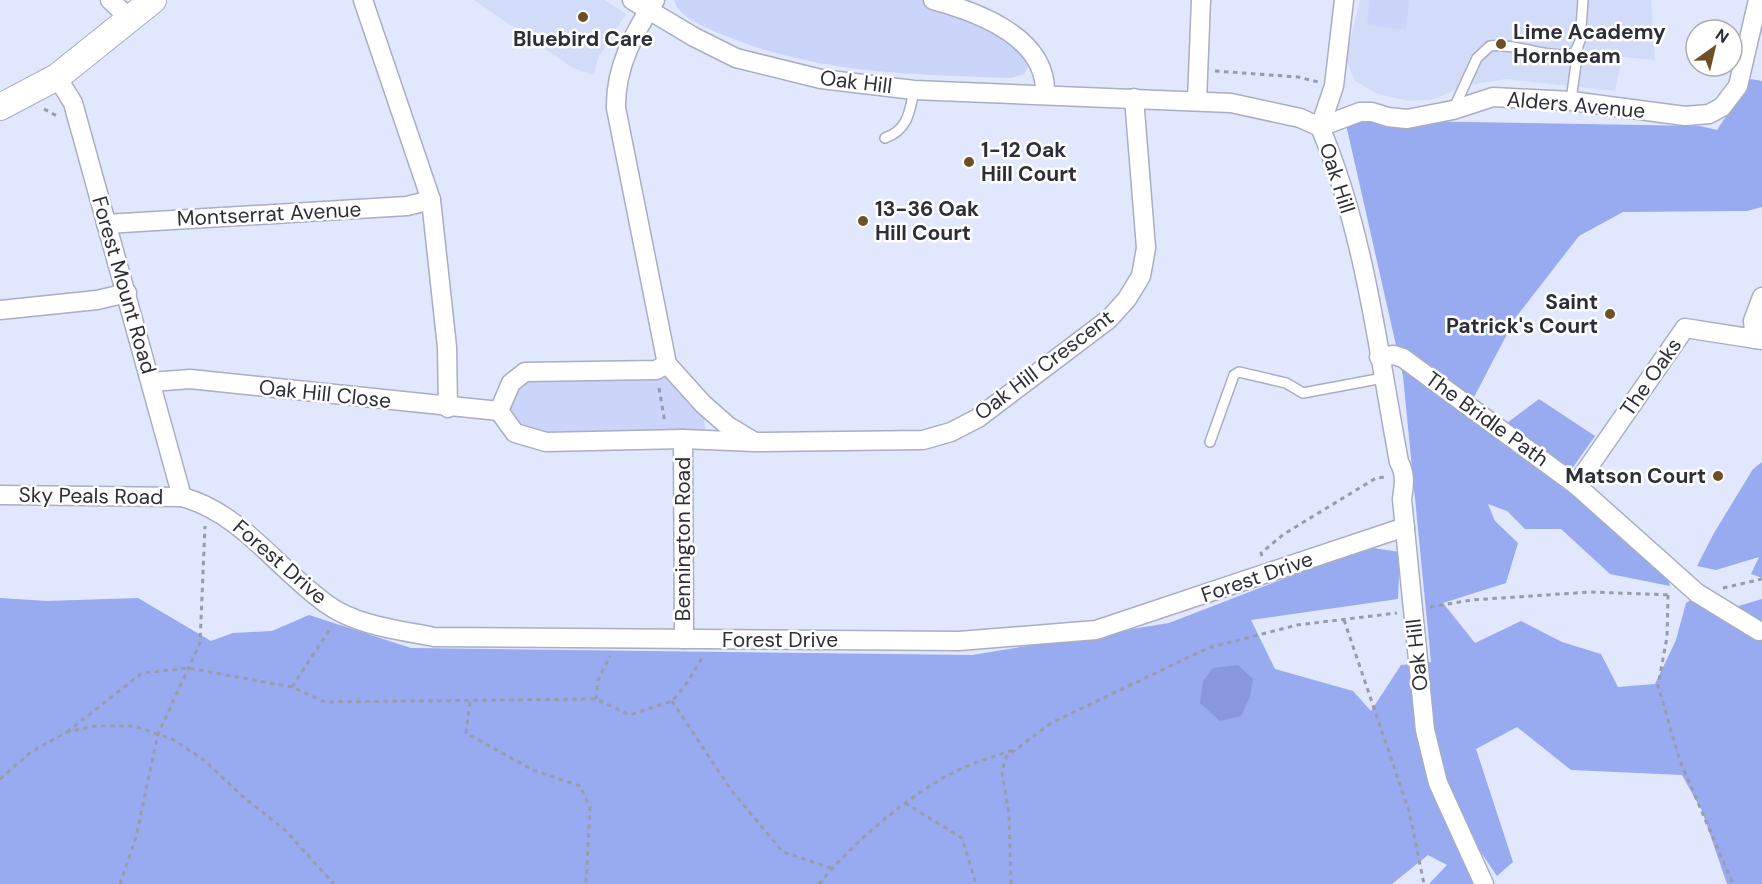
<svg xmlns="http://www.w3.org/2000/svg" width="1762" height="884" font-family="'DM Sans',sans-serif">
<rect width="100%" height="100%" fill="#e1e7fc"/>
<g fill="#d2dbf7">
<polygon points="474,0 605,0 626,14 598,58 594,75 573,68"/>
<polygon points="1360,0 1651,0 1655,60 1622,57 1615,91 1506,79 1462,86 1435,99 1410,101 1378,94 1355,81 1346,59"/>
</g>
<g fill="#cad5f9">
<path d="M674 0H922L967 15 1004 34 1024 53 1029 65 1024 74 1011 78C907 74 814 74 716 32 702 26 678 16 674 0Z"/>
<polygon points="1370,0 1409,0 1406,30 1367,25"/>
<polygon points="667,364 703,404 706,440 515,433 503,397 511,383"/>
</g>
<g fill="#98aaf0">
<polygon points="1751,79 1762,81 1762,207 1747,211 1623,212 1579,236 1516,317 1473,399 1492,434 1539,399 1595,436 1569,473 1661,555 1670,586 1610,574 1561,529 1525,529 1507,511 1488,504 1495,521 1518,543 1506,583 1443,603 1475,643 1521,621 1562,642 1601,654 1618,687 1655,684 1676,640 1686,603 1695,597 1735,607 1762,599 1762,884 1727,884 1702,811 1682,775 1571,770 1517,727 1476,749 1513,862 1497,876 1478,848 1462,856 1476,884 1429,884 1447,865 1428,855 1392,884 0,884 0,598 47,601 138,598 211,641 233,633 272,631 309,615 411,648 972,655 1169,623 1366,547 1400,552 1398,599 1251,620 1275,669 1353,691 1371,711 1401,665 1431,662 1403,376 1345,120 1700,126 1717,130"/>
<polygon points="1762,462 1762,578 1751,574 1759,557 1716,570 1697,566 1714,533 1753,469"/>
</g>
<polygon fill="#8798dd" points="1238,665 1253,679 1250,697 1241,716 1220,721 1200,703 1203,681 1213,668"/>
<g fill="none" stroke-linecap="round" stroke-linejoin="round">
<g stroke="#a8aec3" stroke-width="12">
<g id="lane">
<polyline points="1571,101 1578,48"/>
<path d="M1453 110 1477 58 1490 46C1513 42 1558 62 1575 52L1580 41 1583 0"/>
<path d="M885 138C908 130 910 111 914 90"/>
<polyline points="1210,442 1234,375 1239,372 1286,383 1303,393 1383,378"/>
</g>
</g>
<g stroke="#a8aec3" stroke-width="21">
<g id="street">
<polyline points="110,0 129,18"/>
<polyline points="363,0 431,200 447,347 448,408"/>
<path d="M632 0 694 37 736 58 821 79 914 90 1231 103 1300 118 1320 127C1365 233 1378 350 1399 462 1406 474 1404 486 1402 499L1425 730 1438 783 1484 884"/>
<path d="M655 0C634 33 615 68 616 108L667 364 703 404 728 426 753 441"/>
<path d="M933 0C978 12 1048 38 1045 95"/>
<polyline points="57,77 73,103 182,497"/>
<polyline points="1197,101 1201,0"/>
<polyline points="1320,127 1360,112 1372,112 1388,117 1407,119 1453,110 1493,97 1571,101 1685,116 1709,114 1722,107 1738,86 1758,0"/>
<polyline points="1320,127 1334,86 1344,0"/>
<polyline points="106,224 407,206 431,200"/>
<polyline points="0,310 97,300 127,293"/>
<polyline points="1755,339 1753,321 1762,297"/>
<polyline points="1379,357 1394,355 1403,358 1576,485 1697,593 1759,631"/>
<polyline points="667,364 656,370 525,372 511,383 499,411 515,433 546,442 683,439 755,442 923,440 951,432 978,418 1109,319 1127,299 1141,276 1146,248 1134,98"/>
<polyline points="151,382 190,379 499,411"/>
<polyline points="683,439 684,639"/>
<polyline points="1576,485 1685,328 1762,340"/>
<path d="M0 495 182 497C242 513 278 570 328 605 358 626 399 630 434 637L959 641 1096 630 1405 527"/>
</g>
</g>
<g stroke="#a8aec3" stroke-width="28">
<polyline id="secondary" points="0,107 57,77 153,0"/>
</g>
<g stroke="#979cab" stroke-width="3" stroke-dasharray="4.5 4.5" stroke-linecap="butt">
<polyline points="1215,71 1298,77 1318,82"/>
<polyline points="44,109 59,117"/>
<polyline points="659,388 665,423"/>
<polyline points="1262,556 1261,553 1284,534 1376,478 1385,477"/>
<polyline points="1723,588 1762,579"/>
<polyline points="1668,595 1667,637 1658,686 1680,761 1733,884"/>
<polyline points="1430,607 1472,600 1590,592 1672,595"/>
<polyline points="1344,620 1409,811 1424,884"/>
<polyline points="292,687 332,626"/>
<polyline points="596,699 598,680 610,656"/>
<polyline points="672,701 731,790 783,852 831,868"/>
<polyline points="470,702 466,733 533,770 580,786 590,807 586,884"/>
<polyline points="67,732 142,673 188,668 292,687 325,702 596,699 630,715 672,701 687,683 703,656"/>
<polyline points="0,779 31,752 67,732 96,726 134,726 172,739 204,760 242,796 285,830 334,884"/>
<polyline points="905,803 962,838 976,884"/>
<polyline points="120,884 136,837 158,734 200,643 205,526"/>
<path d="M819 884C850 845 915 789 961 769 978 761 996 756 1013 750"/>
<polyline points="1011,884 1009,814 1002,772 1006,757 1051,723 1208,648 1297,625 1397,613"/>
</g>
<use href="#lane" stroke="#fff" stroke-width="9"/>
<use href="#street" stroke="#fff" stroke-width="18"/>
<use href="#secondary" stroke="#fff" stroke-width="26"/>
</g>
<g fill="#6f4f25" stroke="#fff" stroke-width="2">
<circle cx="583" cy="17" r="6"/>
<circle cx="1501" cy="44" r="6"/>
<circle cx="969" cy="162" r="6"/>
<circle cx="863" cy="221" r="6"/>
<circle cx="1610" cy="314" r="6"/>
<circle cx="1718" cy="476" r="6"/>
</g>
<g text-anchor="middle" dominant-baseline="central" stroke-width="5" stroke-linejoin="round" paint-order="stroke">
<g font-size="21" font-weight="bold" fill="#2c2f37" stroke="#fff" text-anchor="start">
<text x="1513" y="32">Lime Academy<tspan x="1513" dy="24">Hornbeam</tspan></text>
<text x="583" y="39" text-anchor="middle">Bluebird Care</text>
<text x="981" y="150">1-12 Oak<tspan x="981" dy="24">Hill Court</tspan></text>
<text x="875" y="209">13-36 Oak<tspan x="875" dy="24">Hill Court</tspan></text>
<text x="1598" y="302" text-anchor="end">Saint<tspan x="1598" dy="24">Patrick's Court</tspan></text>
<text x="1706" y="476" text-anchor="end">Matson Court</text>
</g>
<g font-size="21" fill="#2c2f37" stroke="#fff">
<text transform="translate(856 82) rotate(7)">Oak Hill</text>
<text transform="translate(1576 105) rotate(5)">Alders Avenue</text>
<text transform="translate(1337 178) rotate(72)">Oak Hill</text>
<text transform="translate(269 214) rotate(-3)">Montserrat Avenue</text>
<text transform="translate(124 285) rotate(74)">Forest Mount Road</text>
<text transform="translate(1044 365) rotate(-37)">Oak Hill Crescent</text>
<text transform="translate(1651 377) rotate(-55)">The Oaks</text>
<text transform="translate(325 394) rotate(6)">Oak Hill Close</text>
<text transform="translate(1487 419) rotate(36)">The Bridle Path</text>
<text transform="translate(91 496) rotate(1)">Sky Peals Road</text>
<text transform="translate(683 539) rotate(-90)">Bennington Road</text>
<text transform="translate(280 562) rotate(41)">Forest Drive</text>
<text transform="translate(1257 577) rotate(-19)">Forest Drive</text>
<text x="780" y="640">Forest Drive</text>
<text transform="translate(1417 655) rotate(-96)">Oak Hill</text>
</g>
</g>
<g transform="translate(1714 48) rotate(34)"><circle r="28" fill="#ffffff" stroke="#abacaf" stroke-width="1.5"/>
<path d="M0-4.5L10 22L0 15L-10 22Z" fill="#6f4f25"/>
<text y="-9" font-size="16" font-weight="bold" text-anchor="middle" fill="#2c2f37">N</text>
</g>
</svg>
